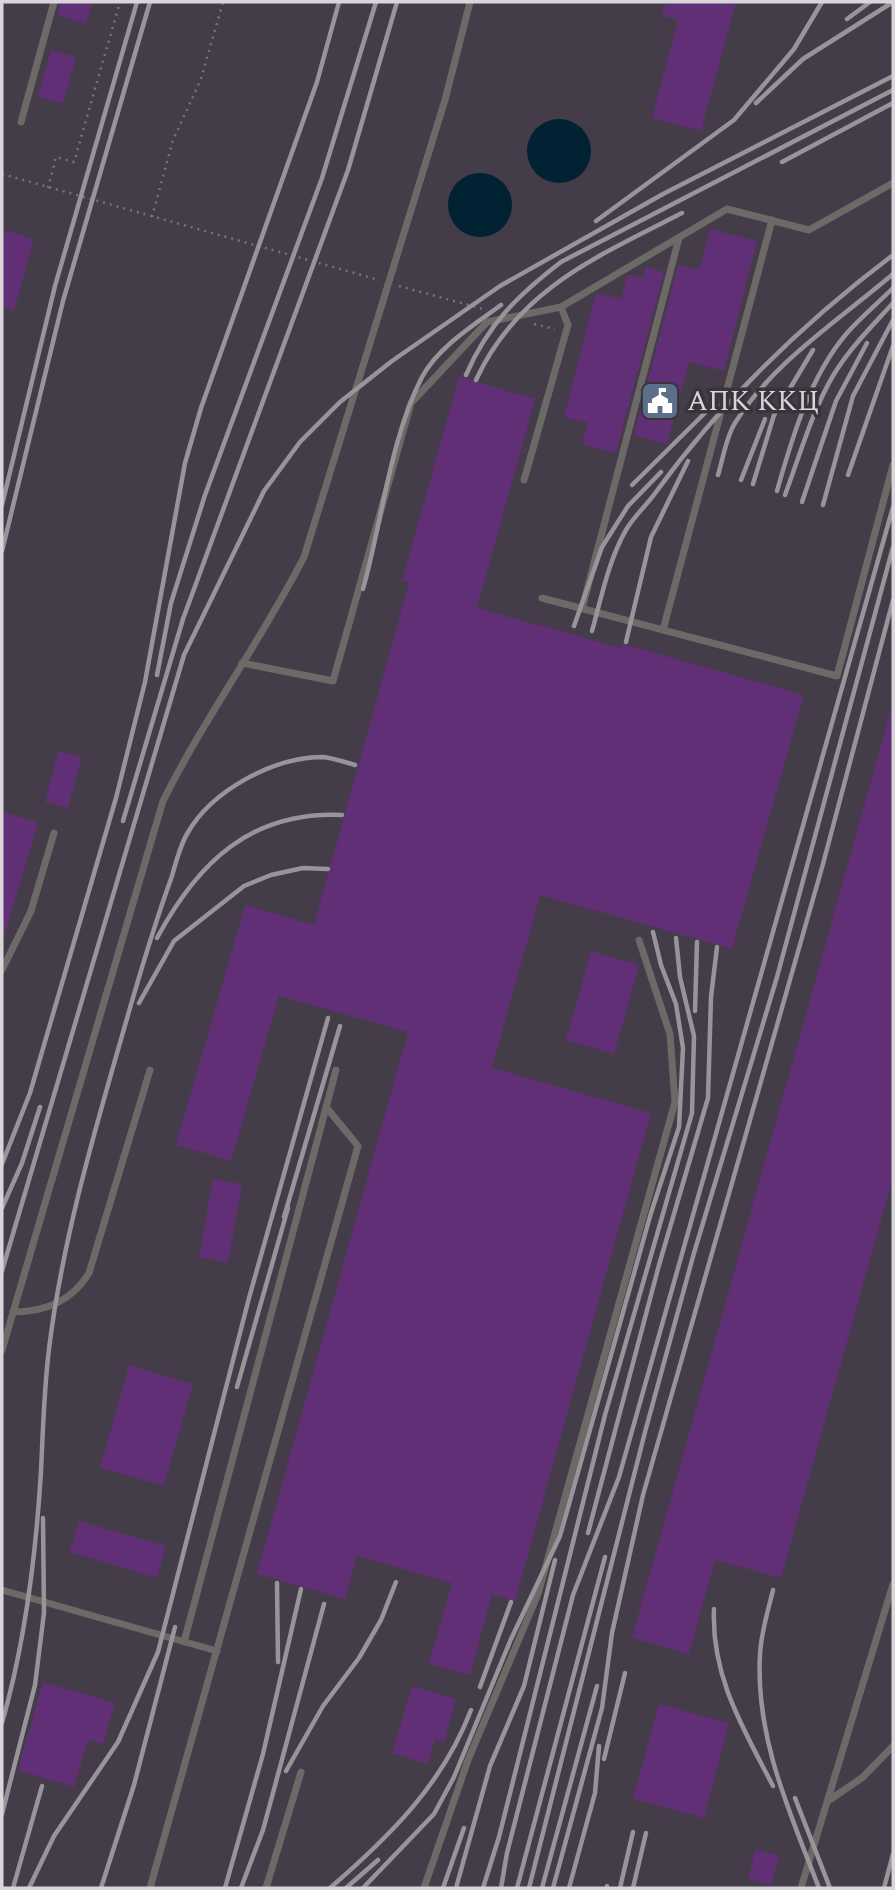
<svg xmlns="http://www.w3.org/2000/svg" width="895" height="1890" font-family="Spectral,serif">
<rect width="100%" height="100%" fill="#38343b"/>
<rect fill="#443c49" x="2" y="2" width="891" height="1886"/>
<g fill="#012232">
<circle cx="559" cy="151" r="32"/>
<circle cx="480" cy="205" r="32"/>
</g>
<g fill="#612f75">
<polygon points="61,2 92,2 86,24 57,15"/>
<polygon points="666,2 736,2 701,131 652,118 678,20 662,16"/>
<polygon points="51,50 76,57 63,104 38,96"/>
<polygon points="710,229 757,241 724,371 689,362 667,444 634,435 678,265 699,270"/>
<polygon points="5,230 34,239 14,310 2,306 2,241"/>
<polygon points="646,267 664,272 616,453 582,444 588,423 564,417 596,293 621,299 627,275 643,278"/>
<polygon points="459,377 535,399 477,608 621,648 623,644 804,695 732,949 540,895 492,1068 651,1113 515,1601 492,1594 470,1675 429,1664 452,1583 357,1556 345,1599 257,1574 408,1032 279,996 231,1161 176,1145 245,905 314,925 409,583 402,581"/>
<polygon points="890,713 893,714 893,1177 781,1578 715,1560 689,1654 632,1638"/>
<polygon points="58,751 82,757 68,808 45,802"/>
<polygon points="2,812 38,822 5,934 2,934"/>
<polygon points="591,951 639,965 614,1054 566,1040"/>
<polygon points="213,1179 242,1184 228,1263 199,1257"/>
<polygon points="129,1365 193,1384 164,1486 100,1468"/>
<polygon points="79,1521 166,1546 157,1578 70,1552"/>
<polygon points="43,1682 115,1703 103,1744 88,1740 74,1787 18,1770"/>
<polygon points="412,1686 456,1699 444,1743 435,1740 428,1764 392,1753"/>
<polygon points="659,1704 729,1723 704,1818 633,1799"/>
<polygon points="756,1849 779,1856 771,1885 748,1879"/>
</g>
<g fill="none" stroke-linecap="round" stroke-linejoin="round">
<g stroke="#767379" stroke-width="2.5" stroke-dasharray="2 5" stroke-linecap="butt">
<polyline points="2,174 379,280"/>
<polyline points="48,188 56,157 74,162 120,2"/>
<polyline points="152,217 173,140 201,79 223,2"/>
<polyline points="399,286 487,310"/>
<polyline points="534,324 555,329"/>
</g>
<g stroke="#6c6966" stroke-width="7">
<polyline points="21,122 54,2"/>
<polyline points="524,480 568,325 561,307"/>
<polyline points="542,598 837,676 893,465"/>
<polyline points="582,609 679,238"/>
<polyline points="663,630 772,220"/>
<polyline points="242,663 333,681 411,403 487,322 561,307 727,209 809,230 893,183"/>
<polyline points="2,970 31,911 54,833"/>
<path d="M13 1312C44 1312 72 1301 89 1273L150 1070"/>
<path d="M2 1350 163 801C205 717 261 641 304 557L445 100 470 2"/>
<polyline points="2,1590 217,1651"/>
<polyline points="184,1642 336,1070"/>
<polyline points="828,1801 863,1777 893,1746"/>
<polyline points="150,1888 358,1146 326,1107"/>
<polyline points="266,1888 301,1772"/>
<polyline points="424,1888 468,1760 538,1594 675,1102 670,1034 639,940"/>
<polyline points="801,1888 893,1584"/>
</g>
<g stroke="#98959a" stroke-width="4.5">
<polyline points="847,19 870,2"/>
<polyline points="756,103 803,59 893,2"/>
<polyline points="782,162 893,103"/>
<polyline points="596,221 734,120 794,49 822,2"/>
<path d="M466 375C488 324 518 295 561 262L893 90"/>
<path d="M476 380C518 289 598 256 682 213"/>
<path d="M718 475C723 459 726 437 735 423 773 362 839 320 893 274"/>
<polyline points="848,475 893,346"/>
<polyline points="741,480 765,419"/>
<polyline points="753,484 774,415 813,350"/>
<polyline points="632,485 714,404"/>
<path d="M777 491C792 438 810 376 847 333 861 317 878 303 893 288"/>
<path d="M785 495C800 455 812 411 834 374 850 348 872 326 893 303"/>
<polyline points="802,502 836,401 867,343"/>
<polyline points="2,505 55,286 137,2"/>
<polyline points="823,505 853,396 893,320"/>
<polyline points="2,551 63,301 150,2"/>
<path d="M363 589C382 522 390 439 422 377 438 347 474 325 501 305"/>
<polyline points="574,626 602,547 628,506 661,472"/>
<path d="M592 631C601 599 609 559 626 530 634 516 647 505 656 492 722 401 803 323 893 255"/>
<polyline points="626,642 651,537 688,461"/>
<polyline points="157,675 171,603 205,495 322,178 376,2"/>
<polyline points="123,821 183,619 348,170 397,2"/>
<path d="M157 938C198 862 251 811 342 815"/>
<polyline points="139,1003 174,941 244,886 271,875 303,868 328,869"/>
<polyline points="695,1011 697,942"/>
<polyline points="2,1164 30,1093 116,798 145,682 185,463 201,408 317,82 339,2"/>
<polyline points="2,1208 22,1163 40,1107"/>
<polyline points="284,1217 340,1026"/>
<polyline points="2,1271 184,655 264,491 300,442 340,402 392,361 500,286 663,194 893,76"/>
<polyline points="237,1387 288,1208"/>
<polyline points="588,1533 659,1265 708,1098 711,997 717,947"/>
<polyline points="277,1583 278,1662"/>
<path d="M773 1590C768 1611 761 1633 760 1654 755 1737 790 1813 819 1888"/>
<path d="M714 1609C711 1676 743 1728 773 1786"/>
<polyline points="480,1687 511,1602"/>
<path d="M2 1723C25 1643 36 1554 41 1471 43 1430 44 1389 49 1349 63 1234 98 1120 130 1008 143 963 156 920 172 876 176 862 180 846 187 834 211 791 273 757 323 757 333 758 345 762 355 765"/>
<polyline points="604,1759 625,1673"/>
<polyline points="286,1771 323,1706 359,1658 381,1620 396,1582"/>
<polyline points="795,1798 830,1888"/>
<polyline points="2,1814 35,1685 44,1613 43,1518"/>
<polyline points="13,1888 42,1786"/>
<polyline points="29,1888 54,1836 118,1742 158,1652 249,1298 328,1018"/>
<polyline points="101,1888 134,1785 175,1627"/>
<polyline points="225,1888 263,1754 301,1589"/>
<polyline points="241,1888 263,1830 324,1604"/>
<path d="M330 1888C389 1837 443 1784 471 1710"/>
<polyline points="346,1888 378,1860"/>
<polyline points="363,1888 434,1814 454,1777 511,1639 560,1536 651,1213 679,1127 683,1048 676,1004 661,965 653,932"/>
<polyline points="443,1888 464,1828"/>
<polyline points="456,1888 490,1766 524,1686 555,1560"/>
<polyline points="483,1888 499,1837 605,1415 692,1113 694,1036 680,977 676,938"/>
<polyline points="501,1888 507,1853 573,1595 619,1477 893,507"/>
<polyline points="517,1888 605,1557"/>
<polyline points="529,1888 645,1432 694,1253 777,977 893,547"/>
<polyline points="542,1888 597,1686"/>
<polyline points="553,1888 602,1708 612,1633 643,1495 823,864 893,600"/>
<polyline points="569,1888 595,1793 599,1746"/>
<polyline points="607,1888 607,1886"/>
<polyline points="620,1888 633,1832"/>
<polyline points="633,1888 646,1833"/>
<polyline points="884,1888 893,1854"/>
</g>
</g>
<defs>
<g id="civic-square" transform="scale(2.0125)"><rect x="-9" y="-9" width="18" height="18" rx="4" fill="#5c6f8a" stroke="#38343b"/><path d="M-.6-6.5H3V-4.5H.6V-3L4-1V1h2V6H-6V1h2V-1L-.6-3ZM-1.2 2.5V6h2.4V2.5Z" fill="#fff"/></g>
</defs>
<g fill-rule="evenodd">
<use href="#civic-square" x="660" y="401"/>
</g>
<g text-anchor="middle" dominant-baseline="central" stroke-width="7" stroke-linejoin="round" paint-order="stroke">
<g font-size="28" fill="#d9d6db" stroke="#38343b" text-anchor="start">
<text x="687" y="401">АПК ККЦ</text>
</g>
</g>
<rect width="895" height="1890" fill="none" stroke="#d9d6db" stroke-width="7"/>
</svg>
